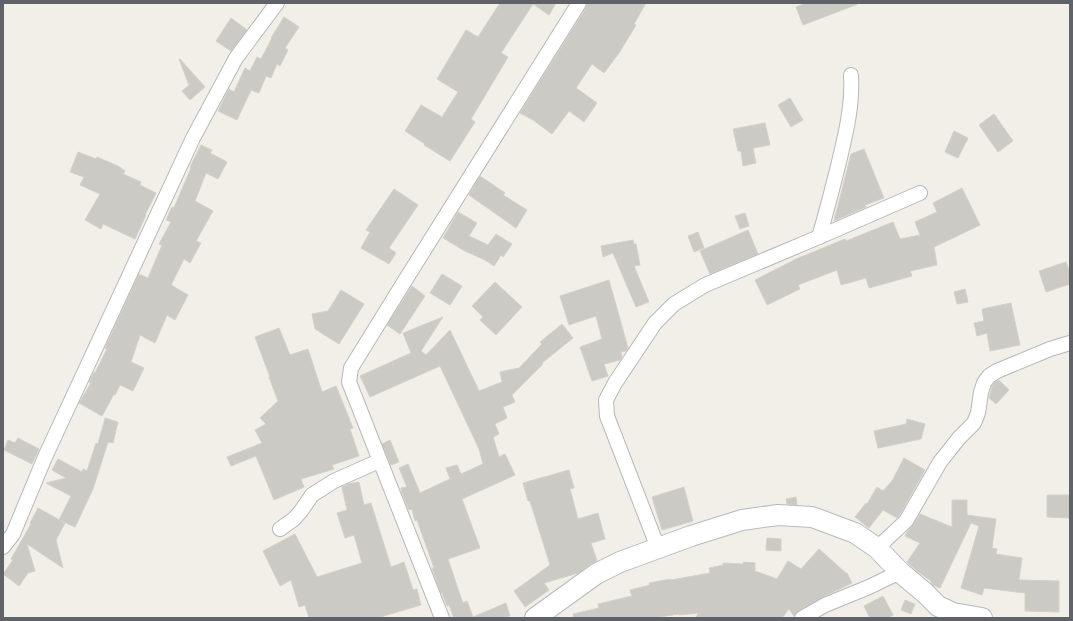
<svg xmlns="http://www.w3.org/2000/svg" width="1073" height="621" font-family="Overpass,sans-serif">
<rect width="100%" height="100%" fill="#f1efe8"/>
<g fill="#cccac5" stroke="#d6d1c6">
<polygon points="500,3 556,3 549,15 533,4 501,53 508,57 471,119 475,122 450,161 424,145 425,144 405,131 421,105 442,117 458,92 437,79 466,30 478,37"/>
<polygon points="587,3 646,3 634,24 636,25 619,53 604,73 592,64 576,88 597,103 584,122 569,111 552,134 533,120 520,113 586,8"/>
<polygon points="807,3 858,3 858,4 803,25 796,7"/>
<polygon points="284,17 299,27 285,48 288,50 280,66 277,64 271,78 266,76 259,93 251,90 237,120 218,111 229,89 234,92 245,68 250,71 257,57 261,59 272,38 271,38"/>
<polygon points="231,18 247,30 231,51 216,41"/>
<polygon points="179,59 180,59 205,87 190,100 182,91 189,85"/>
<polygon points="790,98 803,120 791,127 778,105"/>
<polygon points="994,114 1013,141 998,152 979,125"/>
<polygon points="765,123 770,145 753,148 756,163 743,166 741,151 738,151 733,129"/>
<polygon points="954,131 968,138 958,158 945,152"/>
<polygon points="201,145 212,150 210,153 227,162 218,179 206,173 195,201 213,211 196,241 201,243 190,263 184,259 171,285 188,295 175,320 167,315 155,343 140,335 131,362 144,368 133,391 120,385 115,395 114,394 102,416 79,403 91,383 89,382 94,372 95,373 107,349 105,349 107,344 139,274 148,278 162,245 159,244 171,222 166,220 172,207 174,208 191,168 190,167"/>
<polygon points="864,149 884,198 865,205 866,207 834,221 851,154"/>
<polygon points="78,152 96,159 97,157 118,166 125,171 123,174 141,182 140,185 156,193 145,215 146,215 135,239 103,224 101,229 85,220 100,194 80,185 84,177 70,172"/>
<polygon points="480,176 505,193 503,195 527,210 516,228 469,195"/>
<polygon points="962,188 980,225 934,247 937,265 910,271 912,276 869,288 866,278 841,285 837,270 798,285 800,289 767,305 755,280 796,259 845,239 846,241 893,222 900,239 920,235 915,222 937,212 933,203"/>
<polygon points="394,189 418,205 389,248 396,253 389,264 361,248 370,232 366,230"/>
<polygon points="458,212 477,223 469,236 488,245 496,234 512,244 503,257 501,255 494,266 485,260 465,251 443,238"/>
<polygon points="745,213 749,226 740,229 735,216"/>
<polygon points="748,230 758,254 710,274 700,251"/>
<polygon points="698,232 704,248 694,252 688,236"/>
<polygon points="633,240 634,244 636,244 640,265 634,266 649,302 636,307 613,253 603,257 601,246"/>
<polygon points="1066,262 1070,273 1070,284 1046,292 1039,271"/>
<polygon points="442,274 462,286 450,305 430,293"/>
<polygon points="609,280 628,348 626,351 621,352 622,357 620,360 604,364 608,376 592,381 580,347 602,339 596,316 569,325 560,296"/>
<polygon points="495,282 522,307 496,335 480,320 483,317 472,306"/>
<polygon points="412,286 425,296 400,334 387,325"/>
<polygon points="965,289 968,302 957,304 954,292"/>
<polygon points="341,290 364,304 339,344 315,329 312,314 328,311"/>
<polygon points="1011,303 1020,345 990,351 987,333 977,336 974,323 984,321 982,309"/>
<polygon points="443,317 421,351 426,355 450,330 479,391 502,382 500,372 519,368 542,344 540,342 562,324 573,338 542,363 543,364 512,395 515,402 503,407 507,418 495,424 499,434 493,437 499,457 505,454 515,475 462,499 480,548 448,559 459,592 463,603 467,601 473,617 506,603 510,616 502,618 454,618 449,605 447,606 442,593 441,593 432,568 434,568 417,520 415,521 412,509 409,510 402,493 401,488 407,487 399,468 408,464 420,493 450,479 446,468 457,465 461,474 483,464 479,449 440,366 370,397 360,376 411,353 403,333"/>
<polygon points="279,328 290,355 308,349 322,392 336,386 353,428 350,429 359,456 332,465 334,469 301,479 304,487 274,500 256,456 231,466 227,457 262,443 255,430 266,424 260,418 278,401 269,377 270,377 255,337"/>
<polygon points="999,380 1009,390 996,404 989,398 992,387 995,382"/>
<polygon points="105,418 118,422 113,443 108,442 93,489 75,527 59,520 71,496 46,483 66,478 52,470 58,459 82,472 83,469 87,471 96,443 98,444"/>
<polygon points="907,419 925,424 921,439 878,448 874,431 906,424"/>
<polygon points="18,438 39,449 32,464 4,450 8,440 15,443"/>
<polygon points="390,440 399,462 391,465 382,444"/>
<polygon points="904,458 925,470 899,516 897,518 883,510 869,528 855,517 866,503 867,504 877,487 883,491 892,481"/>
<polygon points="569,470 574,488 570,489 578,519 598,513 605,539 591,543 597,561 589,565 578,573 544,583 549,590 525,607 514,591 550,565 530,501 528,501 523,483"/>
<polygon points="359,482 364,505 371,503 391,567 404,562 413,590 417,589 421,605 377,618 309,618 305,605 299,607 291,580 280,586 263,551 295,534 317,577 362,563 354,535 345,538 337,513 347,510 342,487 348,484"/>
<polygon points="684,487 693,521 662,530 652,497"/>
<polygon points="1047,495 1070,495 1070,518 1047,517"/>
<polygon points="796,497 797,505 787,504 786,499"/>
<polygon points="952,500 967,500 967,515 996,519 992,548 997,549 996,554 1022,558 1019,580 1059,581 1059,612 1025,611 1025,593 984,588 982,595 961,588 979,526 971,523 940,588 933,585 931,583 931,581 917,571 907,562 920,543 905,536 907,532 913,525 920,514 952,527"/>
<polygon points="38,508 65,523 56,540 63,568 27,544 35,571 28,573 19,586 3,574 13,560 11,559 31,524 30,523"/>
<polygon points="767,538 781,539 781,551 766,550"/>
<polygon points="819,549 846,573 847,573 852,583 821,598 798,611 794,616 789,609 782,618 696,618 698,613 679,615 679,614 653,618 574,618 573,614 599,608 598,604 632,596 630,590 650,585 649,583 671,579 671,580 710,573 709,568 723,565 723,563 743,564 743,562 755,563 755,571 777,579 788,561 801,569"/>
<polygon points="883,596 893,615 887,618 870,618 864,606"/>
<polygon points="905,600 915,604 911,614 901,610"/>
</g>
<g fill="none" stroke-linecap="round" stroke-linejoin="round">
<g stroke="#b5b8bc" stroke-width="16">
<g id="street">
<path d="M819 237C826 214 832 190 838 166 845 137 853 106 851 75"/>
<polyline points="280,529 294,519 301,511 312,495 334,481 379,461"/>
<polyline points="3,547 13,534 45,457 193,138 236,58 277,3"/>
<polyline points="658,548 607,416 606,400 615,383 655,323 674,304 705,285 819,237 920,193"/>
<polyline points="877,548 906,521 940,462 959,438 974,423 978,413 981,392 984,383 989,376 997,371 1050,349 1070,343"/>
<polyline points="442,618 349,382 351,368 406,279 579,3"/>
<polyline points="802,618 825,605 869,587 900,572"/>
</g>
</g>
<g stroke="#b6babf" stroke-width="22">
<polyline id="secondary" points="535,618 596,574 620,562 691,536 742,520 778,515 812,517 855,533 877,548 900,572 925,593 938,606 953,613 982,618"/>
</g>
<use href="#street" stroke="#fff" stroke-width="14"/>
<use href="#secondary" stroke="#fff" stroke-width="20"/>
</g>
<rect width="1073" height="621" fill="none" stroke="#5f6368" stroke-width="8"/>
</svg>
